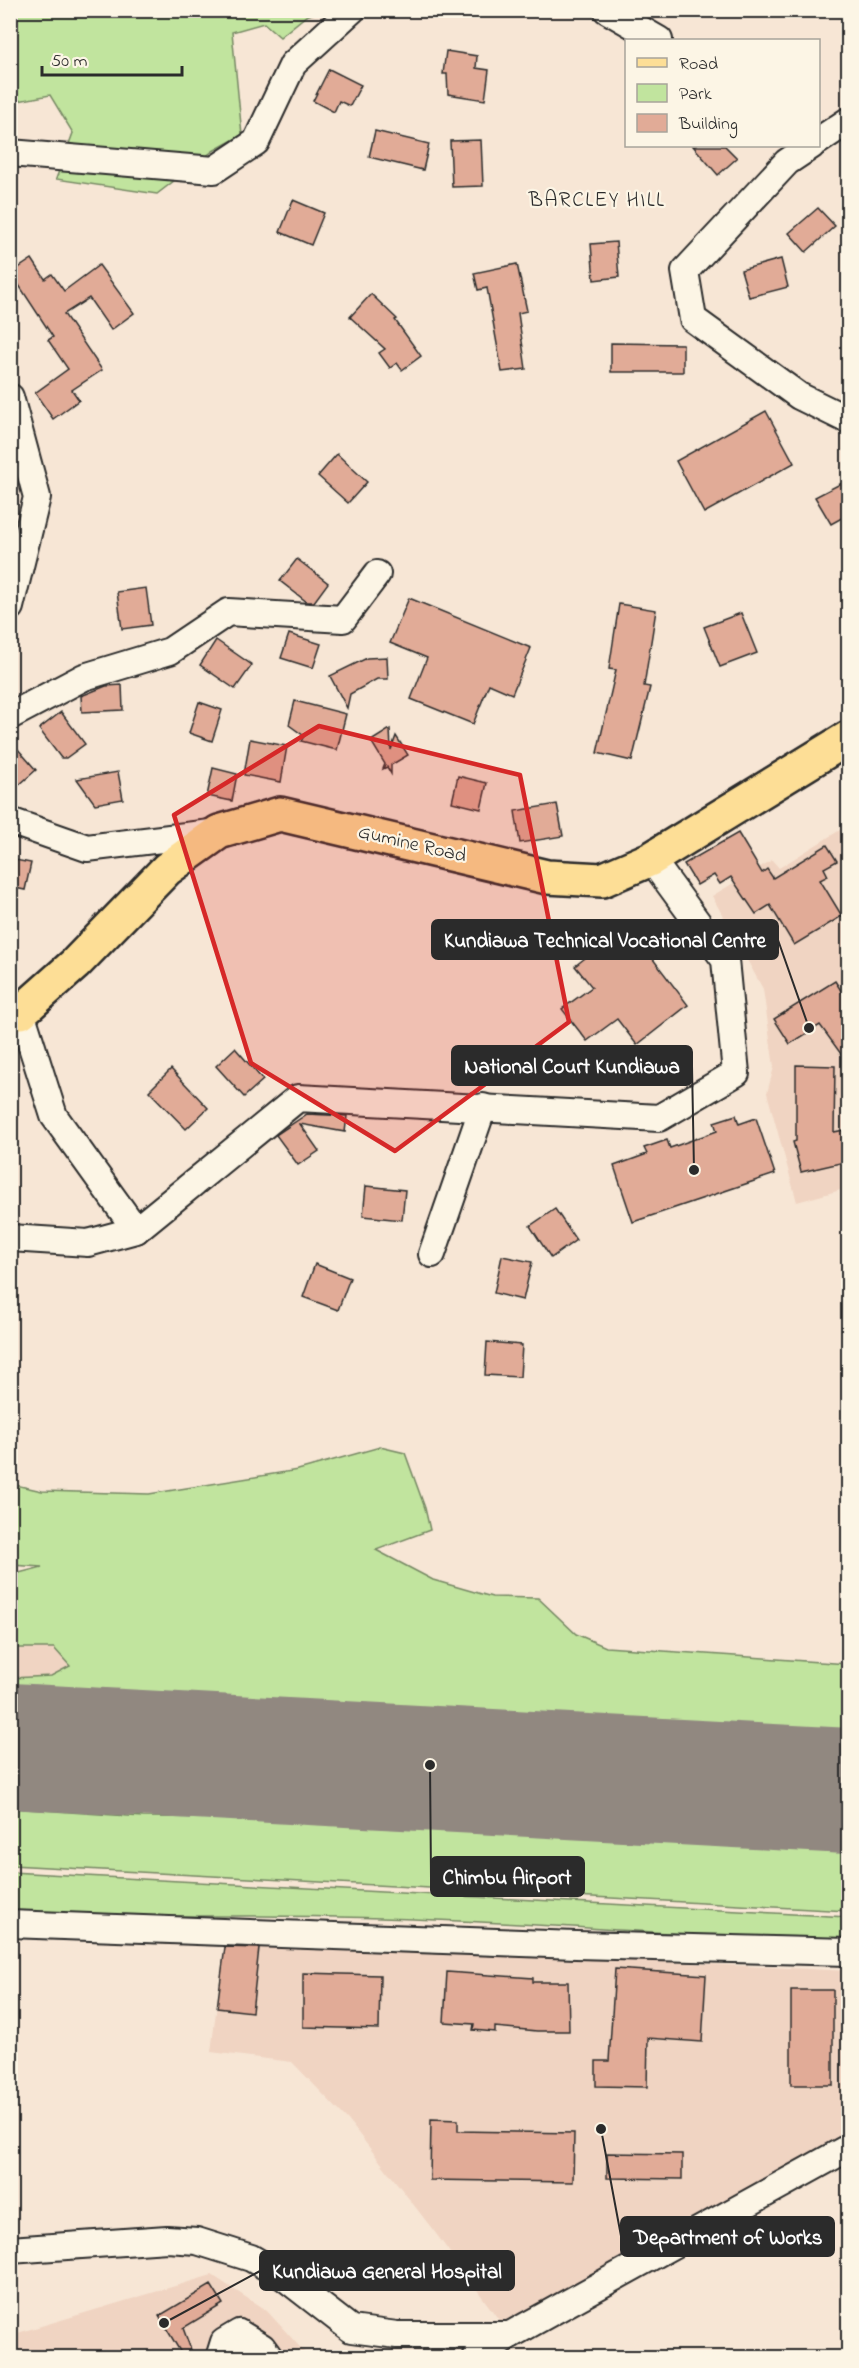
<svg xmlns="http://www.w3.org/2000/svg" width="859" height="2368" font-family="'Indie Flower',sans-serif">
<rect width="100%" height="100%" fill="#f7e6d5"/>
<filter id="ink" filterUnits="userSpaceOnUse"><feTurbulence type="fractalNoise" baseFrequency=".0167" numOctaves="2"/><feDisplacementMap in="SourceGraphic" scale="12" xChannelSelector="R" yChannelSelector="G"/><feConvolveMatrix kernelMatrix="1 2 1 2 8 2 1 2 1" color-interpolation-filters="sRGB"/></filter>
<g filter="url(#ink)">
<g fill="#f0d4c2">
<polygon points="848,825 848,1188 797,1202 767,1093 774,1067 763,989 712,896 772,860 779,868"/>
<polygon points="10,1621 848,1665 848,1911 11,1865"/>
<polygon points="225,1940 848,1971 848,2138 510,2335 437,2235 348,2120 292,2062 211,2052"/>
<polygon points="212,2275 267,2311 309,2357 11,2358 11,2335"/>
</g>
<g fill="#c1e49e" stroke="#768864" stroke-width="1.5">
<polygon points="12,11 321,11 306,16 280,37 264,23 232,32 242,135 213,151 157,194 56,179 73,133 50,95 18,101 11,106"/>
<polygon points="380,1447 405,1453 425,1508 430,1530 376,1550 433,1580 492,1597 538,1598 576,1634 606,1647 848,1664 848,1748 11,1703 11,1678 51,1676 70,1666 54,1648 11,1648 11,1575 42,1567 11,1565 11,1484 42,1491 149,1494 298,1470"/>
<polygon points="10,1808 143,1817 271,1818 480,1830 718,1839 848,1849 848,1911 11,1865"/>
<path d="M10 1872 848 1917V1942C719 1939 589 1926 459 1921 310 1914 160 1916 11 1917Z"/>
</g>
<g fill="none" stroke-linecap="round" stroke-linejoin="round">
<polyline stroke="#918880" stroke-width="126" points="10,1746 848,1791"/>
</g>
<g fill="#e1ab97" stroke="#2b2b2b" stroke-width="1.5">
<polygon points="446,51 477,56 476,68 489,70 485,100 448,94 447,74 443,74"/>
<polygon points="329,69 361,85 350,106 339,101 334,112 313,101"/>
<polygon points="375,131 429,144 423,170 369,157"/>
<polygon points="481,140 483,186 452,187 450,141"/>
<polygon points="693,146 725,146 737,158 718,175"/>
<polygon points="293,200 324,213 311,245 280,232"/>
<polygon points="818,208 835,226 806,252 789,233"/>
<polygon points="616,242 619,277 594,280 591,244"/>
<polygon points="32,259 45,279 52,274 64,291 99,265 134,313 111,330 89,298 64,314 102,370 72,390 79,400 53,419 35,393 68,369 48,340 53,337 11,273"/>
<polygon points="781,259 788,287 749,297 741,270"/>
<polygon points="517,264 527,311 518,313 526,369 502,372 487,288 478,290 474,273"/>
<polygon points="371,294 397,319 395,320 421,356 402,370 397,363 390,368 379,353 385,349 350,317"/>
<polygon points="611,343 683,344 683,372 611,372"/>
<polygon points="766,411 794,463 704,513 676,461"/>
<polygon points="337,454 367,482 348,503 318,476"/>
<polygon points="842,483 849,495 849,514 831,524 815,497"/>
<polygon points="297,559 328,583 314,602 307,602 280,581"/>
<polygon points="146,588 151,625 122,629 117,592"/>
<polygon points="409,598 531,648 512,694 489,684 473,724 411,699 427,658 390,643"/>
<polygon points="619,604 656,610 644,686 650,687 632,761 597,753 616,670 609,669"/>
<polygon points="741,613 757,653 720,667 704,627"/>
<polygon points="289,634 321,644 313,668 281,658"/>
<polygon points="216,640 252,665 235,689 200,665"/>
<polygon points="387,657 388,679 377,679 350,694 347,708 330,676 367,658"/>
<polygon points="122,685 123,710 82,712 81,696 106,686"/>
<polygon points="295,701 346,714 337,750 301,741 304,736 289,725"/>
<polygon points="199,702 222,710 212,741 189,733"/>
<polygon points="61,712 85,744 66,758 61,758 39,729"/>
<polygon points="390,729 391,750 396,736 408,755 391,765 391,774 387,767 383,769 385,764 371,741"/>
<polygon points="250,739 287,746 281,782 244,775"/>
<polygon points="10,740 36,770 10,793"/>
<polygon points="213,768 237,774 232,801 207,796"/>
<polygon points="118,772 123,799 95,804 77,779"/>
<polygon points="458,776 487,783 481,809 452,802"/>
<polygon points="557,804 563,836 520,843 515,811"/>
<polygon points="738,833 762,873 767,869 773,878 827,845 837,861 824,868 828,876 820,880 842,916 794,945 770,905 756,914 731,877 720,884 714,875 697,885 684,864"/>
<polygon points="10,859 31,863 25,890 10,887"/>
<polygon points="627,925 688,1005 637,1045 617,1019 587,1041 562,1009 592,987 575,966"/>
<polygon points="835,981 849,1003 849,1065 820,1025 790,1044 774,1019"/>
<polygon points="235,1048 263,1080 244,1097 216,1066"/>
<polygon points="796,1065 835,1066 834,1132 849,1129 849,1161 801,1172 793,1142 796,1141"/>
<polygon points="171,1069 208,1108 186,1129 149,1091"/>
<polygon points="307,1114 347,1116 345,1132 300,1124 319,1151 298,1165 276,1135"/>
<polygon points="736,1115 739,1124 756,1118 775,1174 633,1222 614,1166 647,1154 644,1148 667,1140 670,1148 717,1131 714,1122"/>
<polygon points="366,1186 405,1190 402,1220 363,1216"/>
<polygon points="555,1209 576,1240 551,1258 530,1226"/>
<polygon points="502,1256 532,1262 523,1300 494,1293"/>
<polygon points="315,1264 350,1278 338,1310 303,1297"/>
<polygon points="487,1342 522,1345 520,1377 485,1375"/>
<polygon points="225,1947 259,1948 252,2012 217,2008"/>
<polygon points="615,1969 706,1975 702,2042 648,2038 647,2087 596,2086 596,2061 609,2061"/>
<polygon points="447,1972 533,1978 533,1982 568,1982 569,2031 537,2031 495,2027 495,2032 473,2030 474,2024 444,2022"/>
<polygon points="303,1973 380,1975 379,2029 303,2027"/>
<rect x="791" y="1990" width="42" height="95"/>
<polygon points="431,2119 458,2120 458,2131 574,2133 573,2182 430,2180"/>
<polygon points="607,2153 682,2154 682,2179 607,2178"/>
<polygon points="211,2285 223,2304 183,2328 194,2358 184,2358 159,2316"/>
</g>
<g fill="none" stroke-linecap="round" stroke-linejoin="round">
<g stroke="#2b2b2b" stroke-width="30">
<g id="minor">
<polyline points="607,10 659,40"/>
<polyline points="818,141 848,121"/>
<polyline points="811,146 787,162 685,271 693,319 799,396 848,420"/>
<polyline points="10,153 214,170 256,142 293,64 352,10"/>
<polyline points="10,397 37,497 10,607"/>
<polyline points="10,716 84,677 170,651 228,612 343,619 377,574"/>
<polyline points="10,821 87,848 219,832"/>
<polyline points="21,1012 54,1116 136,1230 298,1098 659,1118 736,1073 725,960 651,859"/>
<polyline points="10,1238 88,1243 136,1230"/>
<polyline points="432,1254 483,1107"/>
<polyline points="10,1924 576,1945 848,1952"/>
<polyline points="10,2250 167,2239 197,2241 251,2258 284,2277 351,2329 397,2335 510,2335"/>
<polyline points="219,2358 224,2342 239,2333 262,2347 270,2358"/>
<polyline points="475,2358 510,2335 848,2148"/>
</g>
</g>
<g stroke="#2b2b2b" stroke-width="38">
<polyline id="major" points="10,1011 21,1012 75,964 167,869 219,832 280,814 547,877 602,880 651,859 848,738"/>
</g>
<use href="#minor" stroke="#fcf5e5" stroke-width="26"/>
<use href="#major" stroke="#fdde96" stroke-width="33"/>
</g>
</g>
<path fill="#d62828" fill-opacity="0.2" stroke="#d62828" stroke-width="4.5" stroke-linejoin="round" d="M319 726 520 775 569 1022 395 1151 251 1063 174 815Z"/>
<g text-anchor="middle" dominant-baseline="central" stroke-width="4.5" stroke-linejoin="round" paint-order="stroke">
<g font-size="20" fill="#2b2b2b" stroke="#fcf5e5">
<text transform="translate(412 845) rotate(13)">Gumine Road</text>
</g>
<g font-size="21" letter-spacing="1.5" fill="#2b2b2b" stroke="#fcf5e5">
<text x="597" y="201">BARCLEY HILL</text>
</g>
</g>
<path fill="none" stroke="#2b2b2b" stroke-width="2" d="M809 1028L778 940M694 1170L692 1066M430 1765L431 1877M601 2129L621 2236M164 2323L260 2271"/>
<g fill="#2b2b2b" stroke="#fcf5e5" stroke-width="2">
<circle cx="809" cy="1028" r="6"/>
<circle cx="694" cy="1170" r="6"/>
<circle cx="430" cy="1765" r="6"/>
<circle cx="601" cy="2129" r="6"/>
<circle cx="164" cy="2323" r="6"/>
</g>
<g fill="#2b2b2b" stroke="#2b2b2b" stroke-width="2">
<rect x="432" y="920" width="346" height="39" rx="6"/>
<rect x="452" y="1046" width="240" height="39" rx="6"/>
<rect x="431" y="1857" width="153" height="39" rx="6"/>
<rect x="621" y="2217" width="213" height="39" rx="6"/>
<rect x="260" y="2251" width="254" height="39" rx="6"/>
</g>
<g font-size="21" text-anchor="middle" font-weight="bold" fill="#fff">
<text x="605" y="947">Kundiawa Technical Vocational Centre</text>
<text x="572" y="1073">National Court Kundiawa</text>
<text x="507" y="1884">Chimbu Airport</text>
<text x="728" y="2244">Department of Works</text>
<text x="387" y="2278">Kundiawa General Hospital</text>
</g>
<rect width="859" height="2368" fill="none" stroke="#fcf5e5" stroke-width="36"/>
<rect x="18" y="18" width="823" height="2332" fill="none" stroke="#2b2b2b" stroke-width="2" filter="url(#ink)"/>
<rect x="625" y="39" width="195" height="108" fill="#fcf5e5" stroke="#a8a49b" stroke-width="1.5"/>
<rect x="637" y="58" width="30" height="9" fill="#fdde96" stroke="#a8a49b" stroke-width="1.5"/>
<text x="679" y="69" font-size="18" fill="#2b2b2b">Road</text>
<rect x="637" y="84" width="30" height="18" fill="#c1e49e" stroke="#a8a49b" stroke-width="1.5"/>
<text x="679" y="99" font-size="18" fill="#2b2b2b">Park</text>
<rect x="637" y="114" width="30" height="18" fill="#e1ab97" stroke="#a8a49b" stroke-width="1.5"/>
<text x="679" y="129" font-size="18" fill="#2b2b2b">Building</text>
<path d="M42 66v9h140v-9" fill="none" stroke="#2b2b2b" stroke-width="3"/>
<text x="51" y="66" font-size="18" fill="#2b2b2b" stroke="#fcf5e5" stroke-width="4.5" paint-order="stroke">50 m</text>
</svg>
